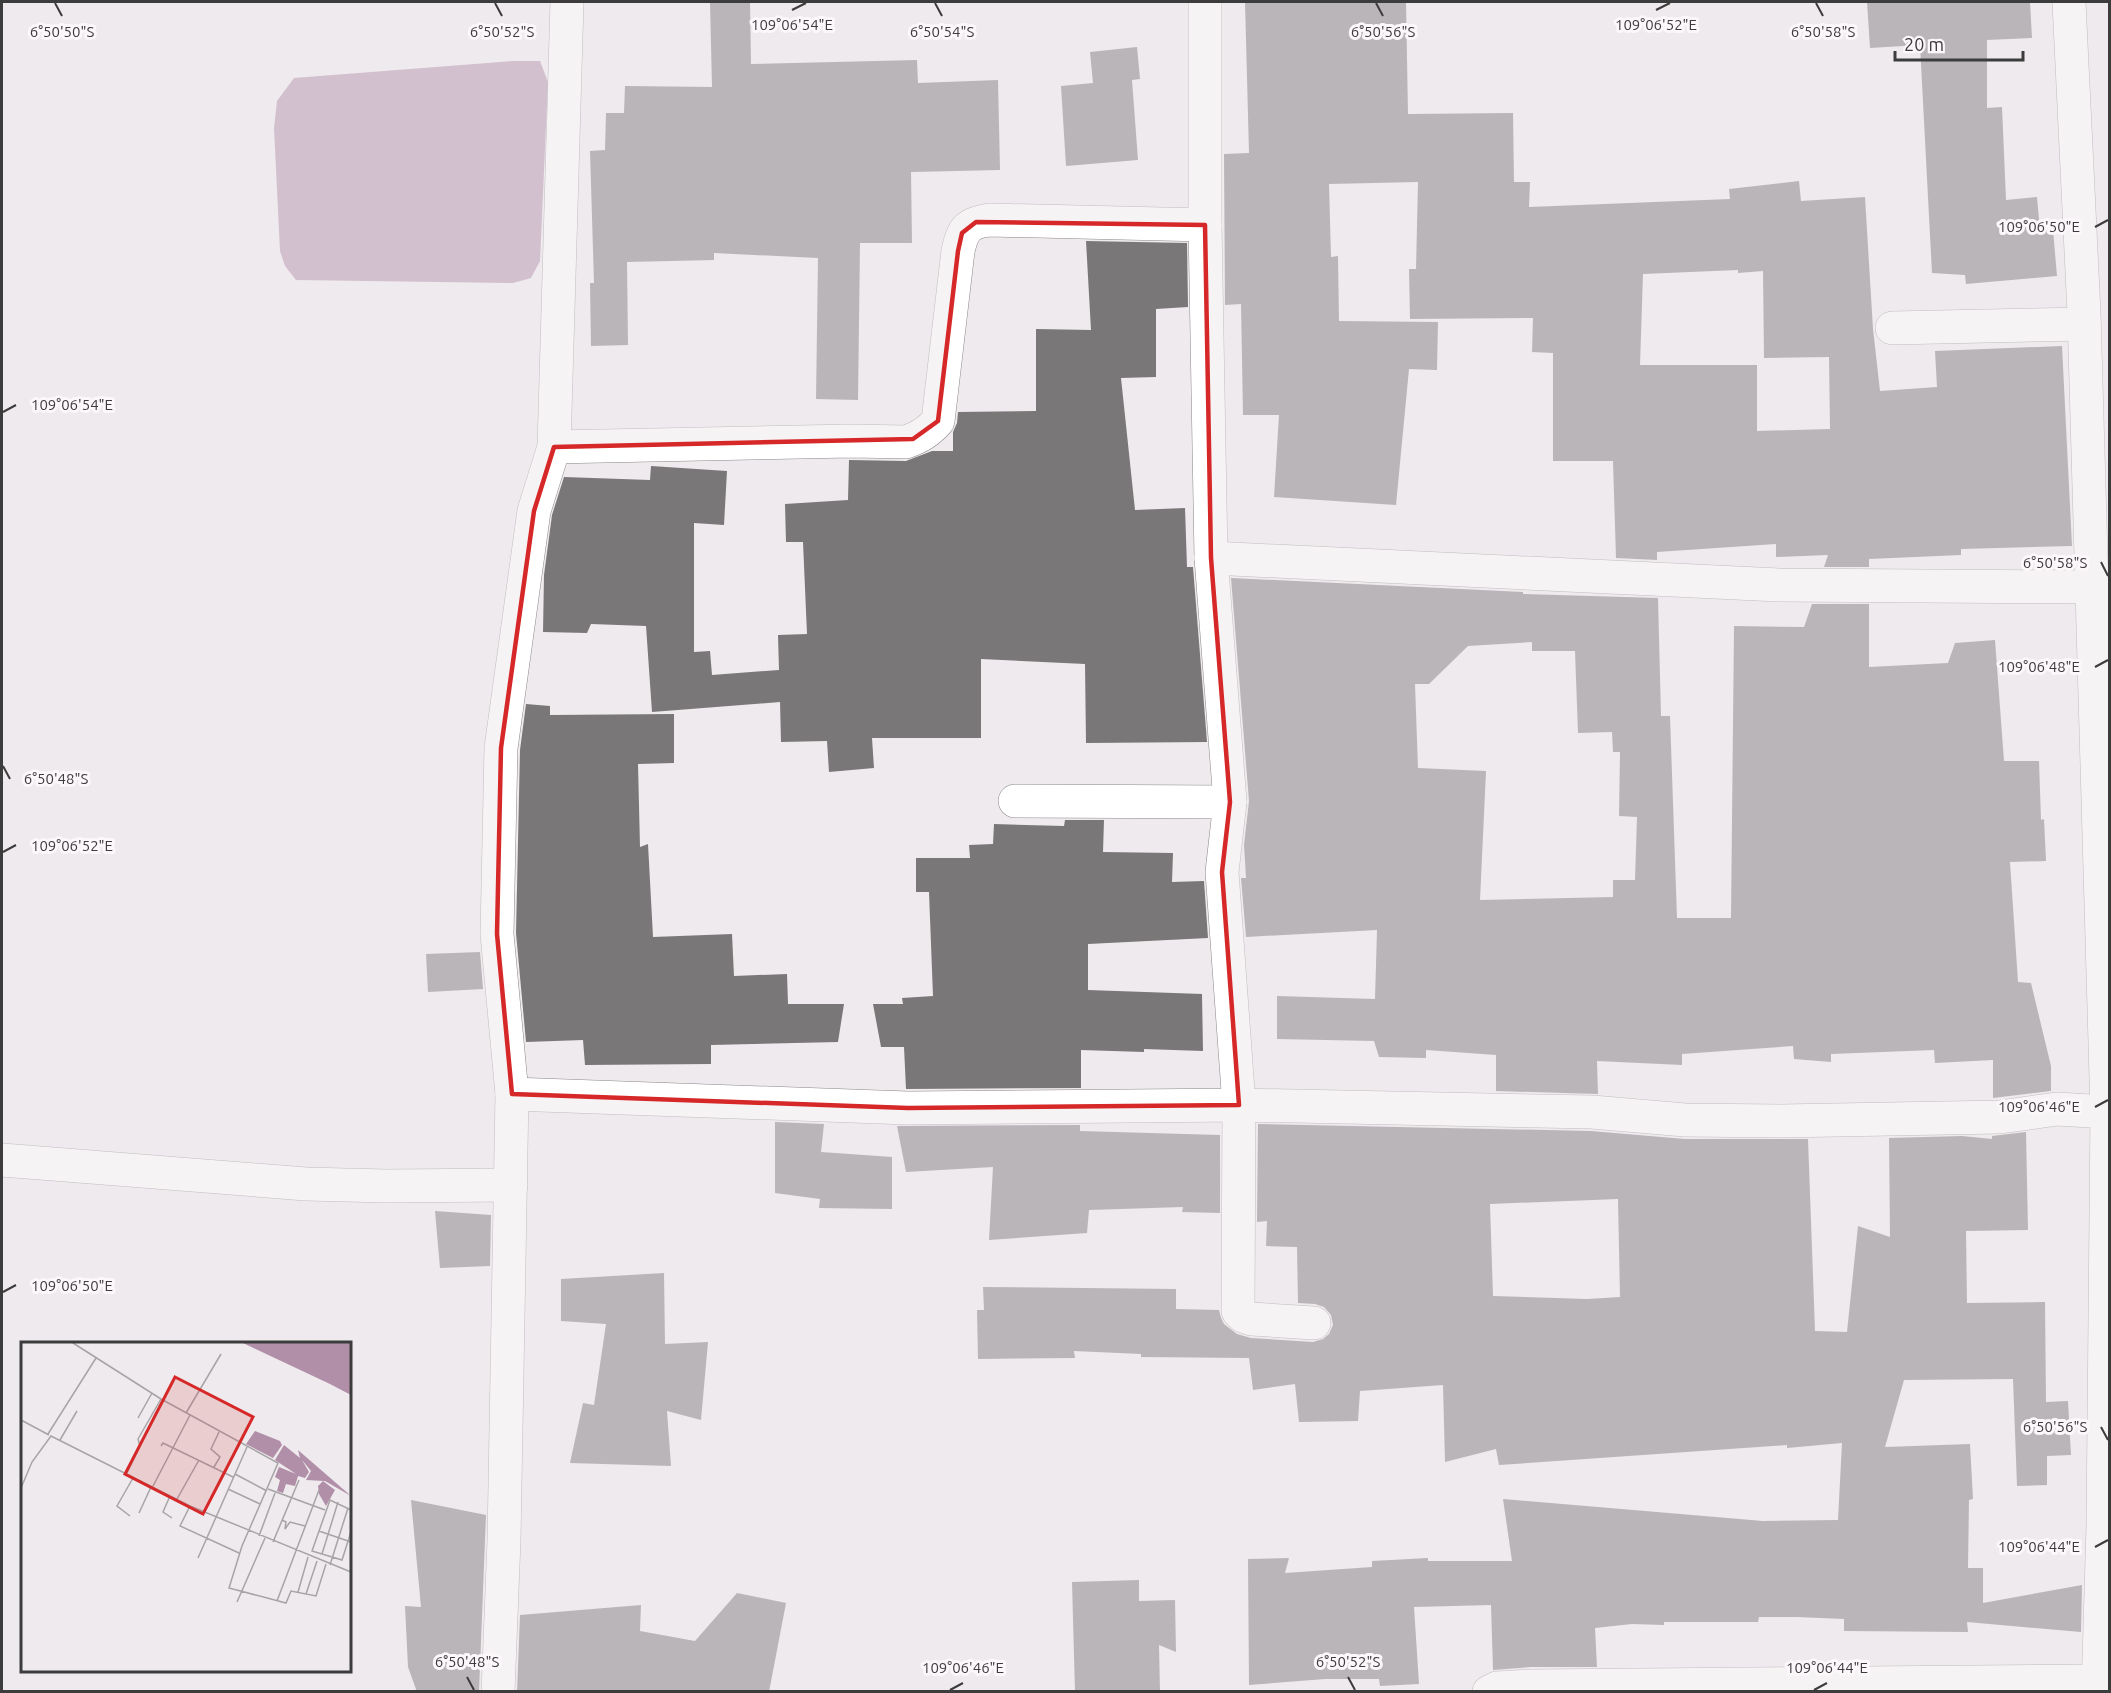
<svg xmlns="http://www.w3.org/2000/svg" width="2111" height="1693" font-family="Ubuntu,sans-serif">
<rect width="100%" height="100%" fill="#eeeaed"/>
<polygon fill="#b18fa8" points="513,61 540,61 548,82 540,261 531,278 513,283 296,280 285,266 280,251 274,128 277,101 294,78"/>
<g fill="#7a7779" fill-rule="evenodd">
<polygon points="710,2 750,2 751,64 917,60 918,83 998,80 1000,170 911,172 912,243 860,243 858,400 816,399 818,258 714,253 714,260 627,262 628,345 591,346 590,283 594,283 590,151 605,150 606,113 624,113 625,86 712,87"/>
<path d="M1245 2H1406L1408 114 1513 113 1514 182H1530L1529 207 1730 199 1729 189 1799 181 1801 201 1865 197 1873 329 1880 391 1937 387 1935 351 2062 346 2072 546 1961 549V555L1869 559V567H1824L1828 555 1776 557V544L1657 552V560L1616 558 1613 461H1553V353L1532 352 1533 318 1410 319 1409 269H1416L1418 182 1329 184 1331 257 1338 256 1339 321 1438 322 1437 370 1409 369 1396 505 1274 497 1279 415H1243L1241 304 1225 305 1224 154 1249 153ZM1738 270V273L1763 271 1764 358 1829 357 1830 429 1757 431V365H1640L1643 274Z"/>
<polygon points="1867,2 2030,2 2032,38 1987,40 1987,108 2002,107 2006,200 2037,197 2040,231 2053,230 2057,276 1966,284 1965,275 1932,273 1920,45 1870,48"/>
<polygon points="1137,47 1140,79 1132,80 1138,160 1066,166 1061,86 1093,83 1090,52"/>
<polygon points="1086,241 1187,243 1188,307 1156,309 1156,377 1121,378 1135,510 1185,508 1187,567 1193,567 1207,742 1086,743 1085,664 981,659 981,738 872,738 874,768 829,772 827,741 781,742 780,702 652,712 646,626 591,624 587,633 543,632 544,575 552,515 564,477 650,480 651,466 727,471 724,525 694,523 694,652 710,651 712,675 779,670 778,635 807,634 803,542 786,542 785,504 848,500 849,460 906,461 932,451 953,451 953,432 957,423 958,412 1036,411 1036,329 1091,330"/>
<path d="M1231 578 1523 592V594L1658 598 1661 716H1670L1677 918H1731L1734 626 1804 627 1812 604H1869V667L1948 663 1955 643 1995 640 2004 761H2039L2041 820 2044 819 2046 861 2010 862 2018 982 2031 983 2051 1066V1091L1993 1098V1060L1935 1063 1934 1050 1831 1054V1062L1794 1059 1793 1046 1682 1054V1065L1597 1061 1598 1094 1496 1091V1055L1426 1050V1058L1379 1057 1374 1041 1277 1039V996L1375 999 1377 930 1246 937 1241 878H1246L1244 845 1249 801ZM1532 642V651H1575L1578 733 1612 732 1613 752H1620L1619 816 1637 817 1635 880H1613V897L1480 900 1486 771 1418 768 1415 684H1429L1468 646Z"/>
<polygon points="526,704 550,706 550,715 674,714 674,763 638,764 640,847 648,844 653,937 732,934 734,976 787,974 788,1004 844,1004 838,1042 711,1045 711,1064 585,1065 583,1040 526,1042 516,933 520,750"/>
<polygon points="1065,820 1104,820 1103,852 1173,853 1172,882 1204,881 1208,938 1088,944 1088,990 1202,994 1203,1051 1144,1049 1144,1052 1081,1050 1081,1088 906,1089 904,1047 881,1047 873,1004 903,1004 902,998 933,996 929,892 916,892 916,858 970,858 969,845 993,844 994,824 1064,826"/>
<polygon points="480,952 483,989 428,992 426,954"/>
<polygon points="775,1122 824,1124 821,1152 892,1157 892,1209 819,1208 820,1199 775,1193"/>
<path d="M1258 1124 1591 1131 1685 1139H1808L1815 1331 1847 1332 1858 1226 1890 1237 1889 1138 1962 1136 1992 1139V1136L2026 1132 2028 1230 1966 1231 1967 1303 2045 1302 2046 1402 2068 1401 2071 1455 2047 1456V1485L2017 1486 2013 1379 1904 1380 1885 1447 1970 1444 1973 1499 1969 1500 1968 1568H1983V1603L2082 1585 2081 1632 1967 1622 1968 1632 1844 1631V1619L1797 1617H1759L1758 1622H1664V1625L1632 1624 1595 1628 1597 1667H1531L1493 1670 1491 1605 1414 1607 1419 1684 1380 1686 1379 1679H1325L1249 1685 1248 1559 1289 1558 1285 1573 1372 1567V1561L1428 1558V1561H1512L1503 1499 1763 1521 1838 1520 1842 1443 1787 1448V1445L1499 1465 1496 1449 1445 1462 1443 1385 1360 1391 1358 1421 1299 1422 1295 1384 1253 1390 1249 1358 1141 1357V1354L1074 1351 1075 1358 978 1359 977 1310H984L983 1287 1176 1289V1309L1219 1310 1221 1318 1224 1324 1237 1334 1251 1338 1313 1342 1323 1339 1329 1334 1333 1325 1331 1315 1324 1307 1315 1304 1298 1303 1297 1247 1266 1246 1267 1221 1257 1222ZM1618 1199 1620 1297 1587 1299 1493 1296 1490 1204Z"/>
<polygon points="1080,1125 1080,1131 1220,1135 1220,1213 1182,1212 1183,1207 1089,1210 1087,1233 989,1240 993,1167 906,1172 897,1126"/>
<polygon points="435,1211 491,1215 490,1266 440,1268"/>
<polygon points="664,1273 665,1344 708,1342 701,1420 667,1411 671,1466 570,1463 583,1403 594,1405 606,1324 561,1321 561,1279"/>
<polygon points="411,1500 486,1515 479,1692 417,1692 408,1667 405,1606 421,1607"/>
<polygon points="1139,1580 1139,1601 1175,1600 1176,1652 1159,1645 1160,1692 1075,1692 1072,1582"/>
<polygon points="737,1593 786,1603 769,1692 517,1692 520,1615 641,1605 640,1631 695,1641"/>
</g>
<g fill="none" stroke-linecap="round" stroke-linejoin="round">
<g stroke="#8b878a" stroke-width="34">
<g id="minor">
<polyline points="1205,2 1205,225 1211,558 1230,802 1222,872 1239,1105 1238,1311 1243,1316 1252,1319 1314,1323"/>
<polyline points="2069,2 2084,313 2107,1112 2103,1526 2098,1692"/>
<polyline points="1892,328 2084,324"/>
<path d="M554 447 851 441 906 442C920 437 928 432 938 421L958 251C963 229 967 223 990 220L1205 225"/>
<polyline points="1211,558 1779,585 2092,587"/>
<polyline points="1015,801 1230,802"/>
<polyline points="512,1094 908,1108 1239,1105 1592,1112 1685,1120 1781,1121 2000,1117 2057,1109 2107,1112"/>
<polyline points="2,1160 306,1184 386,1186 511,1185"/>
<polyline points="498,1692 504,1540 512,1094 497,934 501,748 534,511 554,447 567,2"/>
<polyline points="1489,1692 1497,1688 1531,1686 2098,1681"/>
</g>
</g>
<use href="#minor" stroke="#fff" stroke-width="33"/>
</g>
<path d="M0 0H2111V1693H0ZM976 222 1205 225 1211 558 1230 802 1222 872 1239 1105 908 1108 512 1094 497 934 501 748 534 511 554 447 913 439 938 421 958 251 962 233Z" fill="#eeeaed" fill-opacity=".55" fill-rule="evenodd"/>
<path fill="none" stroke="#d62828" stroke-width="4.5" stroke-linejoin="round" d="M976 222 1205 225 1211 558 1230 802 1222 872 1239 1105 908 1108 512 1094 497 934 501 748 534 511 554 447 913 439 938 421 958 251 962 233Z"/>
<path fill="none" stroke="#3d3c3d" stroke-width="2" d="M55 3 62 16M495 3 502 16M935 3 942 16M1376 3 1383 16M1816 3 1823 16M792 10 806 3M1656 10 1670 3M2095 227 2108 220M3 412 16 405M2101 562 2108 576M2095 667 2108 660M3 766 10 779M3 852 16 845M2095 1107 2108 1100M3 1292 16 1285M2101 1427 2108 1440M2095 1547 2108 1540M467 1677 474 1690M1348 1677 1355 1690M950 1690 963 1683M1814 1690 1827 1683"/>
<g transform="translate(21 1342)">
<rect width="330" height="330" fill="#eeeaed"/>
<path d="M222 1H330V53L309 42ZM234 89 259 99 261 103 252 116 225 102ZM263 103 279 116 277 108 330 154 304 139 285 138 290 129 281 118 288 130 284 136 277 134 274 144 265 142 262 151 256 149 259 138 254 135 258 125 275 132 254 118ZM302 139 314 148 305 164 298 152 297 144Z" fill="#b18fa8"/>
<path fill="none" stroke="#a7a4a7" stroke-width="1.5" d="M52 1 140 57 257 121 221 204 208 246 265 261 270 249 295 254 305 222M165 71 200 12M117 76 131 51M0 78 28 93M27 92 75 16M39 98 56 69M140 104 142 101 212 135M193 125 199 115 190 107 198 90M106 131 119 104 117 97 140 57M214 132 246 149M0 146 11 120 30 94 169 164 330 230M131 146 169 73M207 147 239 162M247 147 304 168M149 154 142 170 151 176M156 157 178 118M169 164 159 184 218 211M330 168 309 158 291 209 321 218 330 190M118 171 130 145M109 174 96 164 112 136M261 178 265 180 264 187 269 180 284 184M298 189 330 200M238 194 254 151M252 200 278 138M301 212 317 160M177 216 226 105M309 223 327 166M277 250 287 215M285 252 296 219M256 259 298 148M216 260 244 196"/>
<path fill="#d62828" fill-opacity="0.15" stroke="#d62828" stroke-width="3" d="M154 35 232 75 182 172 104 132Z"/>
<rect width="330" height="330" fill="none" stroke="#3d3c3d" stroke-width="3"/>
</g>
<g font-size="15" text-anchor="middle" fill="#3d3c3d" stroke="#fbf7fa" stroke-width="6" stroke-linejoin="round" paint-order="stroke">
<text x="792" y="30">109°06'54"E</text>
<text x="1656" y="30">109°06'52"E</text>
<text x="62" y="37">6°50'50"S</text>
<text x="502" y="37">6°50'52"S</text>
<text x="942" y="37">6°50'54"S</text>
<text x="1383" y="37">6°50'56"S</text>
<text x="1823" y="37">6°50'58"S</text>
<text x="2039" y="232">109°06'50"E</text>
<text x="72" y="410">109°06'54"E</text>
<text x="2055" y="568">6°50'58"S</text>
<text x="2039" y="672">109°06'48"E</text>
<text x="56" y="784">6°50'48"S</text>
<text x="72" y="851">109°06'52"E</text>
<text x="2039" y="1112">109°06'46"E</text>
<text x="72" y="1291">109°06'50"E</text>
<text x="2055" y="1432">6°50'56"S</text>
<text x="2039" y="1552">109°06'44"E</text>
<text x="467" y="1667">6°50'48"S</text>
<text x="1348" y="1667">6°50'52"S</text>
<text x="963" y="1673">109°06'46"E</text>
<text x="1827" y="1673">109°06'44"E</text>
</g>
<rect width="2111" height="1693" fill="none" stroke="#3d3c3d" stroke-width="6"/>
<path d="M1895 51v9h128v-9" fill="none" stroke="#3d3c3d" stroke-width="3"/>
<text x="1904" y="51" font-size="18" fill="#3d3c3d" stroke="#fbf7fa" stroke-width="4.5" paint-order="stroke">20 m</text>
</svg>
